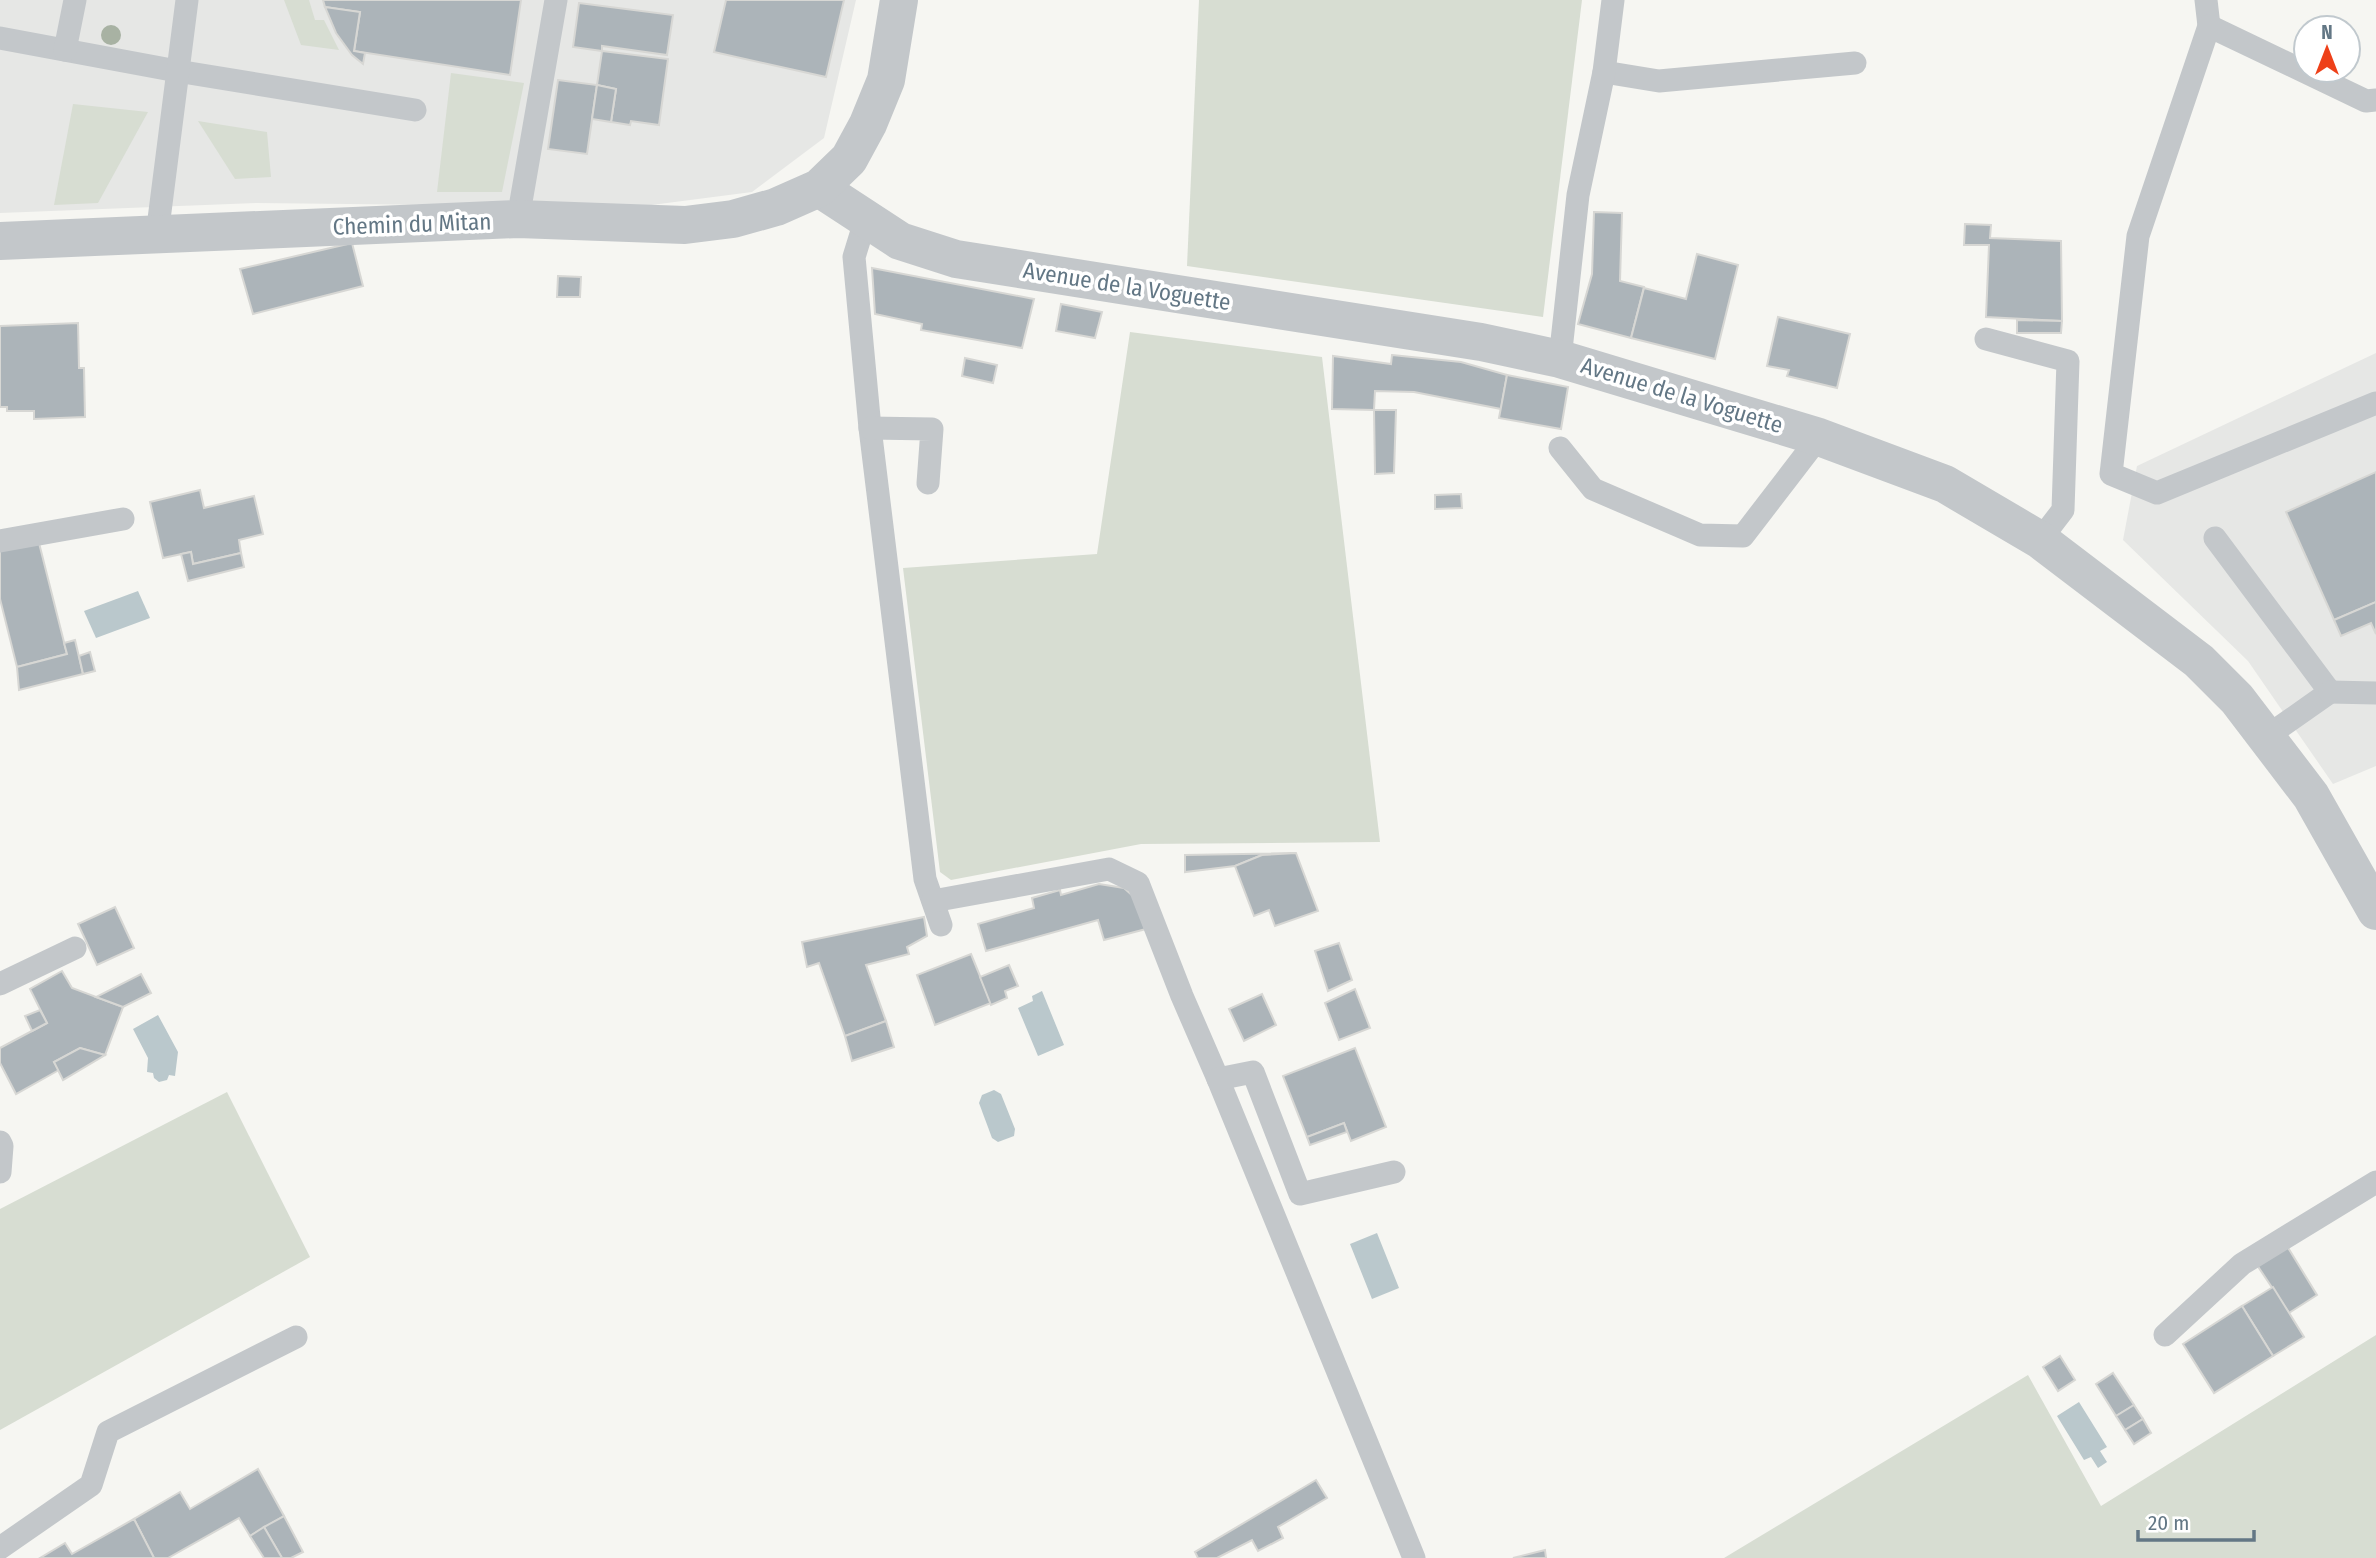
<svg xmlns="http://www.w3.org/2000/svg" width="2376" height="1558" font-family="'Fira Sans Condensed',sans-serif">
<rect width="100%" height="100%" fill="#f6f6f2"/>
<g fill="#e6e7e5">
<polygon points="0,0 856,0 824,138 752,192 636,207 256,203 0,213"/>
<polygon points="2376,353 2376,766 2333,784 2248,661 2123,540 2137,466"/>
</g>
<g fill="#d7ddd2">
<polygon points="284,0 309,0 315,20 324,20 339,50 301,45"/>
<polygon points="1199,0 1582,0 1543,317 1187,266"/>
<polygon points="451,73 524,83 502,192 437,192"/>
<polygon points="73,104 148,112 98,203 54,205"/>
<polygon points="198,121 267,132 271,177 235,179"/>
<polygon points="1130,332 1322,357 1380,842 1141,844 951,880 940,872 903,568 1097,554"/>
<polygon points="227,1092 310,1257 0,1430 0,1209"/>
<polygon points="2376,1335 2376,1558 1724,1558 2028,1375 2101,1506"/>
</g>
<g fill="#bac8cc">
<polygon points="138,591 150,618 96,638 84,611"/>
<polygon points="1042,991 1064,1045 1038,1056 1018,1008 1033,1001 1032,996"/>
<polygon points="158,1015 178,1052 175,1076 169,1075 167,1080 159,1082 154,1078 153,1073 147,1072 148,1058 133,1029"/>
<polygon points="994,1090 1001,1094 1015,1129 1014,1136 998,1142 992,1138 979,1103 982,1095"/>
<polygon points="1377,1233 1399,1288 1372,1299 1350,1244"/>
<polygon points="2079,1402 2107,1447 2100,1451 2107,1462 2098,1468 2091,1457 2084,1460 2057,1416"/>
</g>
<g fill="#acb4b9" stroke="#d7d7d4" stroke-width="2">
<polygon points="323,0 521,0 510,75 354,51 360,12 325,7"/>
<polygon points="726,0 844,0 826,77 714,52"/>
<polygon points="579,3 673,15 667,55 602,46 602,51 573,47"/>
<polygon points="325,7 360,12 354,51 365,53 363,64 352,55 336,33"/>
<polygon points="602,51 668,59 659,125 631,121 630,125 611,122 616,89 597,85"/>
<polygon points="558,80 597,85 587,154 548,149"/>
<polygon points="597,85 616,89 611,122 592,119"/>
<polygon points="1594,212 1622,213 1620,281 1644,287 1631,338 1578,324 1592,274"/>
<polygon points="1965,224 1991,225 1990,238 2061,241 2062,321 1986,317 1989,245 1964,245"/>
<polygon points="352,243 363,286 253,314 240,269"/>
<polygon points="1697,254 1738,265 1715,359 1631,338 1644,288 1686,299"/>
<polygon points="872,268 1034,299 1022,348 921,330 922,324 875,314"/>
<polygon points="558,276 581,277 580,297 557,297"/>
<polygon points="1061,304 1102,312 1095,338 1056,331"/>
<polygon points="1778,317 1850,334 1837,388 1787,376 1789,370 1767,366"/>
<polygon points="2017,320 2062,321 2061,333 2017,333"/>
<polygon points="78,323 79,368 84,368 85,417 34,419 34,411 7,411 7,407 0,407 0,326"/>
<polygon points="1392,355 1461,362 1507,375 1501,409 1414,392 1375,391 1374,410 1332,409 1333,356 1391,364"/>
<polygon points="965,358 997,365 993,383 962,376"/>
<polygon points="1507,375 1568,387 1561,429 1499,418"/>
<polygon points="1374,410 1396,410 1394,473 1375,474"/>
<polygon points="2376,472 2376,602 2334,620 2286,512"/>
<polygon points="200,490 204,508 254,496 263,534 239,540 241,553 193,564 191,552 163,558 150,502"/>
<polygon points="1461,494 1462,508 1435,509 1435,495"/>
<polygon points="38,539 67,654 17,667 0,599 0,549"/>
<polygon points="191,552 193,564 241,553 244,567 188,581 181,554"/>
<polygon points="2376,602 2376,634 2371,623 2341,636 2334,620"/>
<polygon points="75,640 83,674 19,690 17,667 67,654 64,643"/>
<polygon points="90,652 95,671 83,674 79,656"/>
<polygon points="1296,853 1262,855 1235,866 1185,872 1185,855"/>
<polygon points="1296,853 1318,911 1275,926 1269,910 1254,916 1235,866 1262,855"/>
<polygon points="1099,884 1124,888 1134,897 1146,929 1104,940 1098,920 986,951 978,924 1034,908 1032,898 1060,890 1061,895"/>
<polygon points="115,907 134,948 97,965 78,924"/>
<polygon points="924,917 927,936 907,947 909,954 866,965 886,1021 845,1036 819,963 807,967 802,942"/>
<polygon points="1339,943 1352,980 1328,991 1315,951"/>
<polygon points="971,954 991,1003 935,1025 917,975"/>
<polygon points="1009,965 1018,986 1005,991 1007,998 991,1005 980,977"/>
<polygon points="62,971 72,988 123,1007 105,1055 80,1048 54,1062 59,1070 16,1094 0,1063 0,1048 47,1023 30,989"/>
<polygon points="141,974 151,993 123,1007 96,997"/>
<polygon points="1355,989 1370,1028 1339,1040 1325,1003"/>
<polygon points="1262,994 1276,1025 1244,1041 1229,1009"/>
<polygon points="40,1010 47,1023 32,1031 25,1016"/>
<polygon points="886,1021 894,1047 852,1061 845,1036"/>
<polygon points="80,1048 105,1055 63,1080 54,1062"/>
<polygon points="1355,1048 1386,1127 1351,1141 1344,1123 1307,1137 1283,1076"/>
<polygon points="1344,1123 1347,1132 1310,1145 1307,1137"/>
<polygon points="2287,1246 2317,1295 2289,1313 2257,1265"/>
<polygon points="2273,1287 2304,1337 2273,1356 2242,1306"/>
<polygon points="2242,1306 2273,1356 2214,1393 2183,1344"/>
<polygon points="2060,1356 2075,1380 2058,1391 2043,1367"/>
<polygon points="2113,1373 2134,1405 2116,1416 2096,1384"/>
<polygon points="2134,1405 2143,1419 2125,1430 2116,1416"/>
<polygon points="2143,1419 2151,1433 2134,1444 2125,1430"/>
<polygon points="258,1469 284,1516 250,1536 239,1518 168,1558 154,1558 134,1519 180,1492 190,1509"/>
<polygon points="1316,1480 1327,1498 1278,1527 1283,1538 1258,1551 1252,1540 1217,1558 1198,1558 1195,1552"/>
<polygon points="284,1516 303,1552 291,1558 282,1558 264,1527"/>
<polygon points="134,1519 154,1558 40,1558 65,1543 72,1554"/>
<polygon points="264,1527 282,1558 264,1558 250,1536"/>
<polygon points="1545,1550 1546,1558 1513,1558"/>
</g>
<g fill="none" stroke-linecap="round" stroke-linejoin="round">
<g stroke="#c3c7ca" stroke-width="23">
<polyline points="2206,0 2209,26"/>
<polyline points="0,38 177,71 415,110"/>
<polyline points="65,50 75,0"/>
<polyline points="1604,72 1659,81 1855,63"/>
<polyline points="2376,100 2366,101 2209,26 2138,236 2111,474 2157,493 2376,403"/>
<polyline points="866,218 854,257 870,428 925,879 941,925"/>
<polyline points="518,219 556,0"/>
<polyline points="157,235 187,0"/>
<polyline points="1986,339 2068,361 2063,510 2040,540"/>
<polyline points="1560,359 1578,195 1604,72 1613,0"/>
<polyline points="870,428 932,429 928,483"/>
<polyline points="1560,448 1593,489 1700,535 1743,536 1819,437"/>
<polyline points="2215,538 2330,692 2266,737"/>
<polyline points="0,541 123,519"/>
<polyline points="2330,692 2376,693"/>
<polyline points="933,901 1109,869 1138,883 1182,996 1218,1079 1414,1558"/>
<polyline points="0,984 75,948"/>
<polyline points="1218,1079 1253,1072 1300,1194 1394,1172"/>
<polyline points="0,1142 2,1146 0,1172"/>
<polyline points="2165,1335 2242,1264 2376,1182"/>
<polyline points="0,1548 91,1485 108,1432 296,1337"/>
</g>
<g stroke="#c3c7ca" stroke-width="38">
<polyline points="819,188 900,241 956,259 1481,342 1560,359 1819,437 1945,484 2040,540 2199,661 2237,699 2311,796 2376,911"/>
<polyline points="0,241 518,219 685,225 733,219 776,207 819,188 849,159 868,124 886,80 899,0"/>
</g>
</g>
<circle fill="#a8b2a3" cx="111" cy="35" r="10"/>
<g text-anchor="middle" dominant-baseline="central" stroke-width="7" stroke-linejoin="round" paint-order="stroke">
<g font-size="23" fill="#637785" stroke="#fff">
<text transform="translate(412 224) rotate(-2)">Chemin du Mitan</text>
<text transform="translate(1127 286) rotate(9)">Avenue de la Voguette</text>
<text transform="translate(1682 395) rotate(17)">Avenue de la Voguette</text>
</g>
</g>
<g transform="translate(2327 49)"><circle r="33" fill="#ffffff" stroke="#c1c9ce" stroke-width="2"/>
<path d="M0-5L12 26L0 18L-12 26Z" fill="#ee4019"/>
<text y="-10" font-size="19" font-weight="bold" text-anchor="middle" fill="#637785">N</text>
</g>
<path d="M2138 1530v10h116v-10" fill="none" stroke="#637785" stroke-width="3.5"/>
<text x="2148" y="1530" font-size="21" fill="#637785" stroke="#ffffff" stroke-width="5" paint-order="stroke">20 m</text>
</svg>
